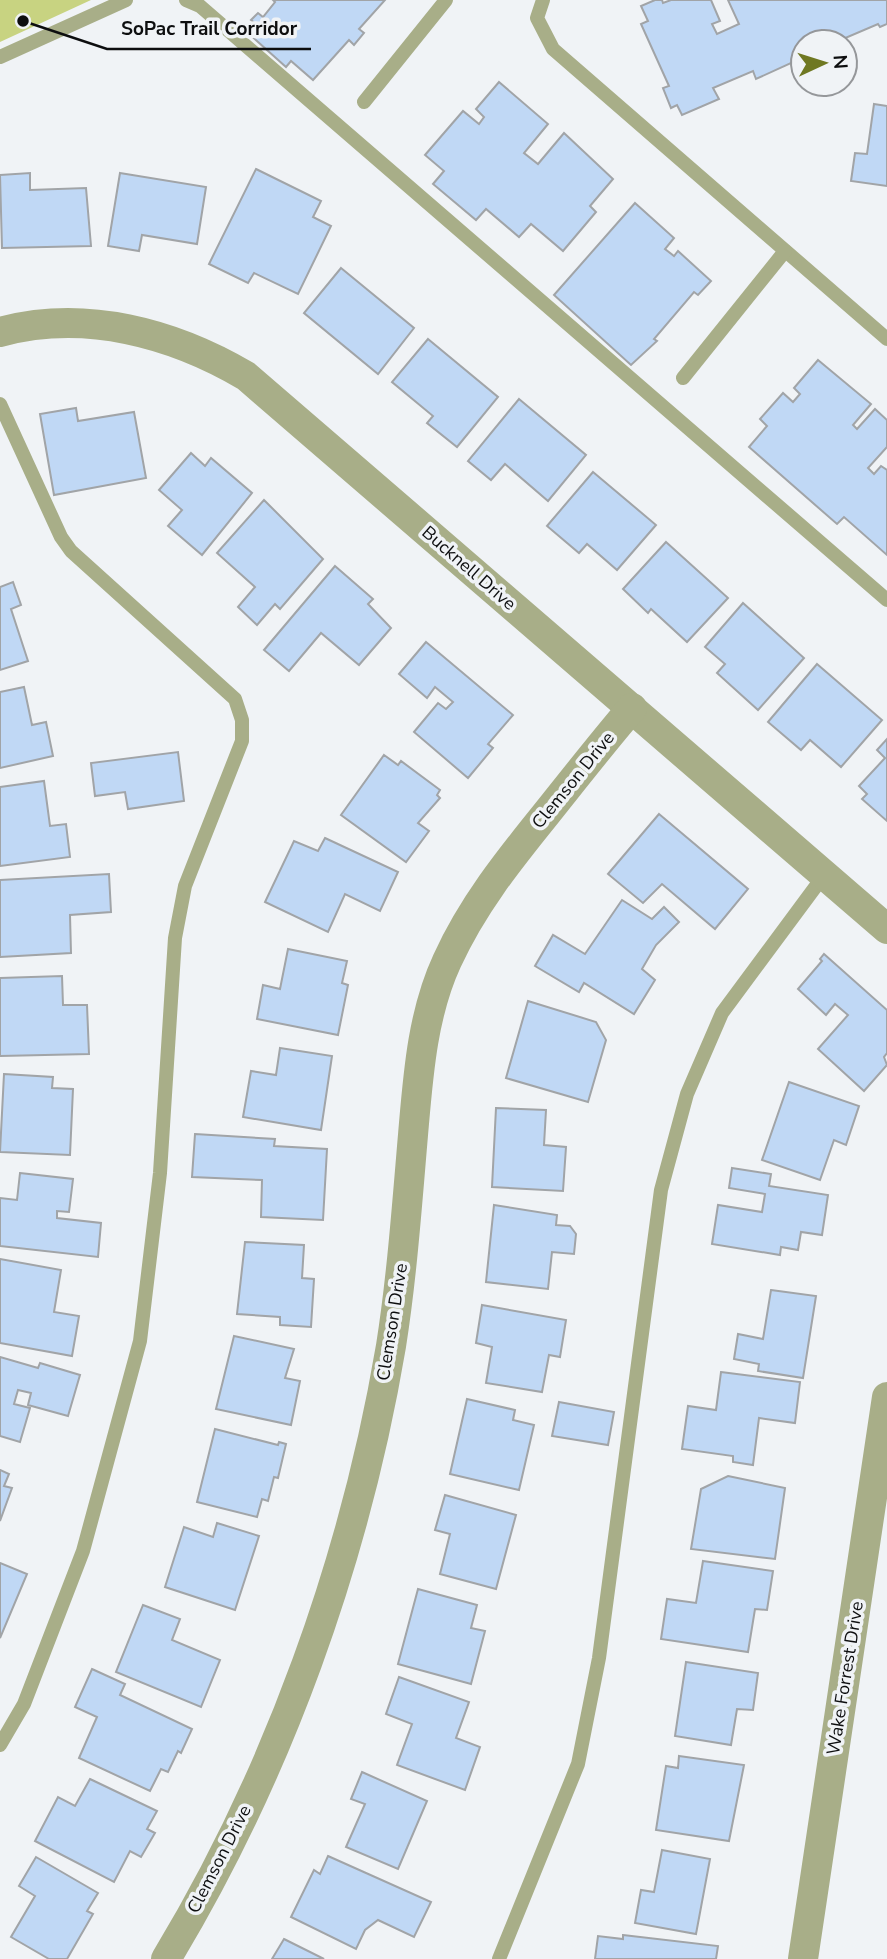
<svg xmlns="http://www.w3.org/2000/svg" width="887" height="1959" font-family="'Nunito Sans',sans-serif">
<rect width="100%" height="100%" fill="#f0f3f6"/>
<polygon fill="#c8d381" points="0,0 91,0 0,42"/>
<g fill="#c0d8f5" stroke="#a1a4a7" stroke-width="2">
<polygon points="273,0 385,0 359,29 364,33 354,45 349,40 313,80 291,61 286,67 248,33 256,24 251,20 258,13 263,17 275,2"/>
<polygon points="655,0 662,0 663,3 671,0 711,0 720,21 712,24 717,34 739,24 728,0 887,0 887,24 880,27 878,24 836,42 803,42 803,63 795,67 793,62 756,79 753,71 713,88 719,99 682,115 677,105 671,108 663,88 669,86 641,24 648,21 641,6"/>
<polygon points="499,82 548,124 524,153 538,164 564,133 613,179 590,206 596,212 563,251 531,224 519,237 486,209 476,220 433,184 444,171 425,155 463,111 479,124 484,117 476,109"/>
<polygon points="874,104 887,106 887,186 851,181 855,153 867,154"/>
<polygon points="256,169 321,201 313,217 331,226 298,294 254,273 248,283 209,264"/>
<polygon points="30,173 30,190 86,188 91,246 2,248 0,175"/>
<polygon points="120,173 206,187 197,244 142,235 139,251 108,246"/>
<polygon points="635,203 674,238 665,249 674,256 678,251 711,281 698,295 694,292 654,339 657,341 631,365 554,295"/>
<polygon points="341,268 414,328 378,374 304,313"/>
<polygon points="428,339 498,397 457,447 427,423 433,416 392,382"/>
<polygon points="818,360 871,404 853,425 857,429 875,409 887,420 887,447 868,468 874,474 881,466 887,470 887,555 844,517 837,524 749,447 767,426 760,419 783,393 793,402 800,394 794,388"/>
<polygon points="519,399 586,455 548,501 505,464 491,480 468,461"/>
<polygon points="76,408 78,421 134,412 146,478 54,495 40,414"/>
<polygon points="191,453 205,466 211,458 252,493 202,555 168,526 182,510 159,490"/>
<polygon points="593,472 656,525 617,570 587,544 579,553 547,526"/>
<polygon points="264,500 323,559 280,609 275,604 257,625 238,607 255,587 217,553"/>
<polygon points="666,542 728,598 687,642 651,609 648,613 623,589"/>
<polygon points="335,566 373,599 368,604 391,628 359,665 321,633 289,671 264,650"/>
<polygon points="13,582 21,605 11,609 28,661 0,670 0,587"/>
<polygon points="743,603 804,658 758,710 717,673 725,664 705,647"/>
<polygon points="426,642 513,715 488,744 493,748 468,778 414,732 438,703 446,709 453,702 435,687 427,698 399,674"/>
<polygon points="817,664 882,720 841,767 810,740 801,750 768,722"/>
<polygon points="24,687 32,725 46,722 53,756 0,768 0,692"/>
<polygon points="887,739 887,821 862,799 867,794 859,786 885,758 877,750"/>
<polygon points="178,752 184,801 128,809 125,792 95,796 91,763"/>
<polygon points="384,755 398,765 401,761 440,790 437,795 440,798 418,823 429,831 406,862 341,815"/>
<polygon points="44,781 50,826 66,824 70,857 0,866 0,787"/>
<polygon points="659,814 748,889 715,929 662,884 643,903 608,874"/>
<polygon points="325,838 398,872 380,911 345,894 328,932 265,902 294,841 318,851"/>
<polygon points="109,874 111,912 70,915 71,953 0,957 0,880"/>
<polygon points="622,900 652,919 664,907 679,922 656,945 642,969 655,980 634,1014 584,983 579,992 535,966 553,935 585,954"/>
<polygon points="288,949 347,961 342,983 348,985 338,1035 257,1019 263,985 280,989"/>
<polygon points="824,954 887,1010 887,1053 884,1057 887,1065 864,1091 818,1049 848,1015 835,1004 826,1015 798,989 822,961 820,959"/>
<polygon points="62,976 63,1005 87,1005 89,1054 0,1056 0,978"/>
<polygon points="528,1001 596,1022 606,1040 588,1102 506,1078"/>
<polygon points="280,1048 332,1056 321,1130 243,1117 251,1071 276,1075"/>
<polygon points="4,1074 53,1077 52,1088 73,1089 70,1155 0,1152"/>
<polygon points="789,1082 859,1106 846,1145 834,1140 820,1180 762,1160"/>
<polygon points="496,1108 546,1110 544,1145 566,1147 563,1191 492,1187"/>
<polygon points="195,1134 275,1139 274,1146 327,1149 323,1220 261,1217 262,1180 192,1177"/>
<polygon points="732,1168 771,1174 769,1186 828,1195 822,1235 801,1232 798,1250 781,1247 780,1255 712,1244 718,1205 762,1212 765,1194 729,1188"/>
<polygon points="20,1173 73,1179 69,1212 57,1211 57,1218 101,1223 98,1257 0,1246 0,1198 17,1200"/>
<polygon points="494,1205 557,1215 556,1225 570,1226 576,1234 574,1254 552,1252 548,1289 486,1282"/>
<polygon points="245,1242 304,1245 302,1278 314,1279 311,1327 280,1325 280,1317 237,1314"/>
<polygon points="0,1259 61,1270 54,1312 79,1316 72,1356 0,1343"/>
<polygon points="771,1290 816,1296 803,1378 758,1371 759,1364 734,1359 738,1334 763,1339"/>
<polygon points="482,1305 566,1320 560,1357 549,1355 542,1392 486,1383 492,1347 476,1343"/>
<polygon points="234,1336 294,1349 285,1378 300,1381 291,1425 216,1409"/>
<polygon points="0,1357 38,1368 40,1363 80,1375 68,1416 28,1405 31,1393 18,1390 14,1404 30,1408 20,1442 0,1436"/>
<polygon points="721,1372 800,1382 795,1423 759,1418 753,1465 733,1462 733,1456 682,1449 688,1406 716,1410"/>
<polygon points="467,1399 515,1410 513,1420 534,1425 519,1490 450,1474"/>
<polygon points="559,1402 614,1412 608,1445 552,1436"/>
<polygon points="215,1429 278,1445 279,1442 286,1444 278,1478 274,1477 268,1501 262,1499 257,1517 197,1502"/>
<polygon points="0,1470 9,1474 4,1486 12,1488 0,1521"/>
<polygon points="728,1476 785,1488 775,1559 691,1549 701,1489"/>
<polygon points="445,1495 516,1515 496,1589 440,1574 450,1534 435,1530"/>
<polygon points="217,1523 259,1536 235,1610 165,1587 184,1527 213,1537"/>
<polygon points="703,1561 773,1571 767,1610 755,1609 748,1652 661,1639 667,1599 696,1603"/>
<polygon points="0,1563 27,1574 0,1638"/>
<polygon points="418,1589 477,1605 471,1628 485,1631 471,1684 398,1664"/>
<polygon points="143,1605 180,1619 172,1640 220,1660 201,1707 116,1672"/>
<polygon points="686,1662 758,1673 753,1710 737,1709 731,1745 675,1736"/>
<polygon points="92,1669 125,1684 120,1695 192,1729 181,1753 178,1751 168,1772 161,1769 150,1791 79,1758 97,1717 75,1707"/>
<polygon points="399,1677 469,1702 456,1738 480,1747 465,1790 397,1765 412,1724 386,1714"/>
<polygon points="679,1756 744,1765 729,1841 656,1830 666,1766 678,1768"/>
<polygon points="362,1772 427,1801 398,1869 346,1847 365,1804 351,1799"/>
<polygon points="90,1779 157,1811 147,1829 155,1833 141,1857 130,1851 114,1882 35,1841 58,1797 75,1806"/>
<polygon points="662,1850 710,1859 696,1934 635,1923 641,1890 654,1892"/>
<polygon points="328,1856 431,1902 414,1937 378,1920 365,1930 356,1949 291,1917 314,1870 320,1874"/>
<polygon points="36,1857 98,1893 87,1911 93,1914 67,1959 49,1959 11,1937 35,1896 19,1886"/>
<polygon points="623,1935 718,1946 716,1959 595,1959 598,1936 623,1939"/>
<polygon points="284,1939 324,1959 272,1959"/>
</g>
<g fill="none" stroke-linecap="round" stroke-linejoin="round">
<g stroke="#a8ae88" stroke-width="14">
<polyline points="186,0 200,6 887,600"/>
<polyline points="543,0 537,18 553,49 887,339"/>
<polyline points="0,57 126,0"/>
<polyline points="364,102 446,0"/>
<polyline points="683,378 785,251"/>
<polyline points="0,404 61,537 71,551 235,699 242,720 242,741 185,886 175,938 160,1173 140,1341 83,1551 24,1704 0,1745"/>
<polyline points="499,1959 578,1764 599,1658 661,1190 687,1094 722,1013 825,874"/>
</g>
<g stroke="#a8ae88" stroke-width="30">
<path d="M0 332C85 309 173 333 246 376L887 929"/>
<path d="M166 1959C278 1774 355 1559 391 1346 402 1276 407 1205 413 1135 418 1077 422 1015 447 961 472 906 508 861 546 814 574 779 602 743 632 708"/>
<polyline points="803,1959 887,1397"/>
</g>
</g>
<g text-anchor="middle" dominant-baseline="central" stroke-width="7" stroke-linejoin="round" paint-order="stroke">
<g font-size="18" fill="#0d0e0f" stroke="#f0f3f6">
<text transform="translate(469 568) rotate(41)">Bucknell Drive</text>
<text transform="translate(573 780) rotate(-51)">Clemson Drive</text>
<text transform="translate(392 1322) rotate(-81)">Clemson Drive</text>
<text transform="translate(845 1678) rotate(-81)">Wake Forrest Drive</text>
<text transform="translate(219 1859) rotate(-63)">Clemson Drive</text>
</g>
</g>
<path fill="none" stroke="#0d0e0f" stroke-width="2.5" d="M23 21L107 49H311"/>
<circle fill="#0d0e0f" stroke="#f0f3f6" stroke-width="2.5" cx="23" cy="21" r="7"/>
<g font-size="19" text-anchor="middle" font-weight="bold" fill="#0d0e0f" stroke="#f0f3f6" stroke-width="7" stroke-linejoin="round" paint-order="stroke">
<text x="209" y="35">SoPac Trail Corridor</text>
</g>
<g transform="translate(824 63) rotate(86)"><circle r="33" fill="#f0f3f6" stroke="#95979a" stroke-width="2"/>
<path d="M0-5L12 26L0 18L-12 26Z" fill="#6f7822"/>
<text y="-10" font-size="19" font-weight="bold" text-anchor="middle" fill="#0d0e0f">N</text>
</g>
</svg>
